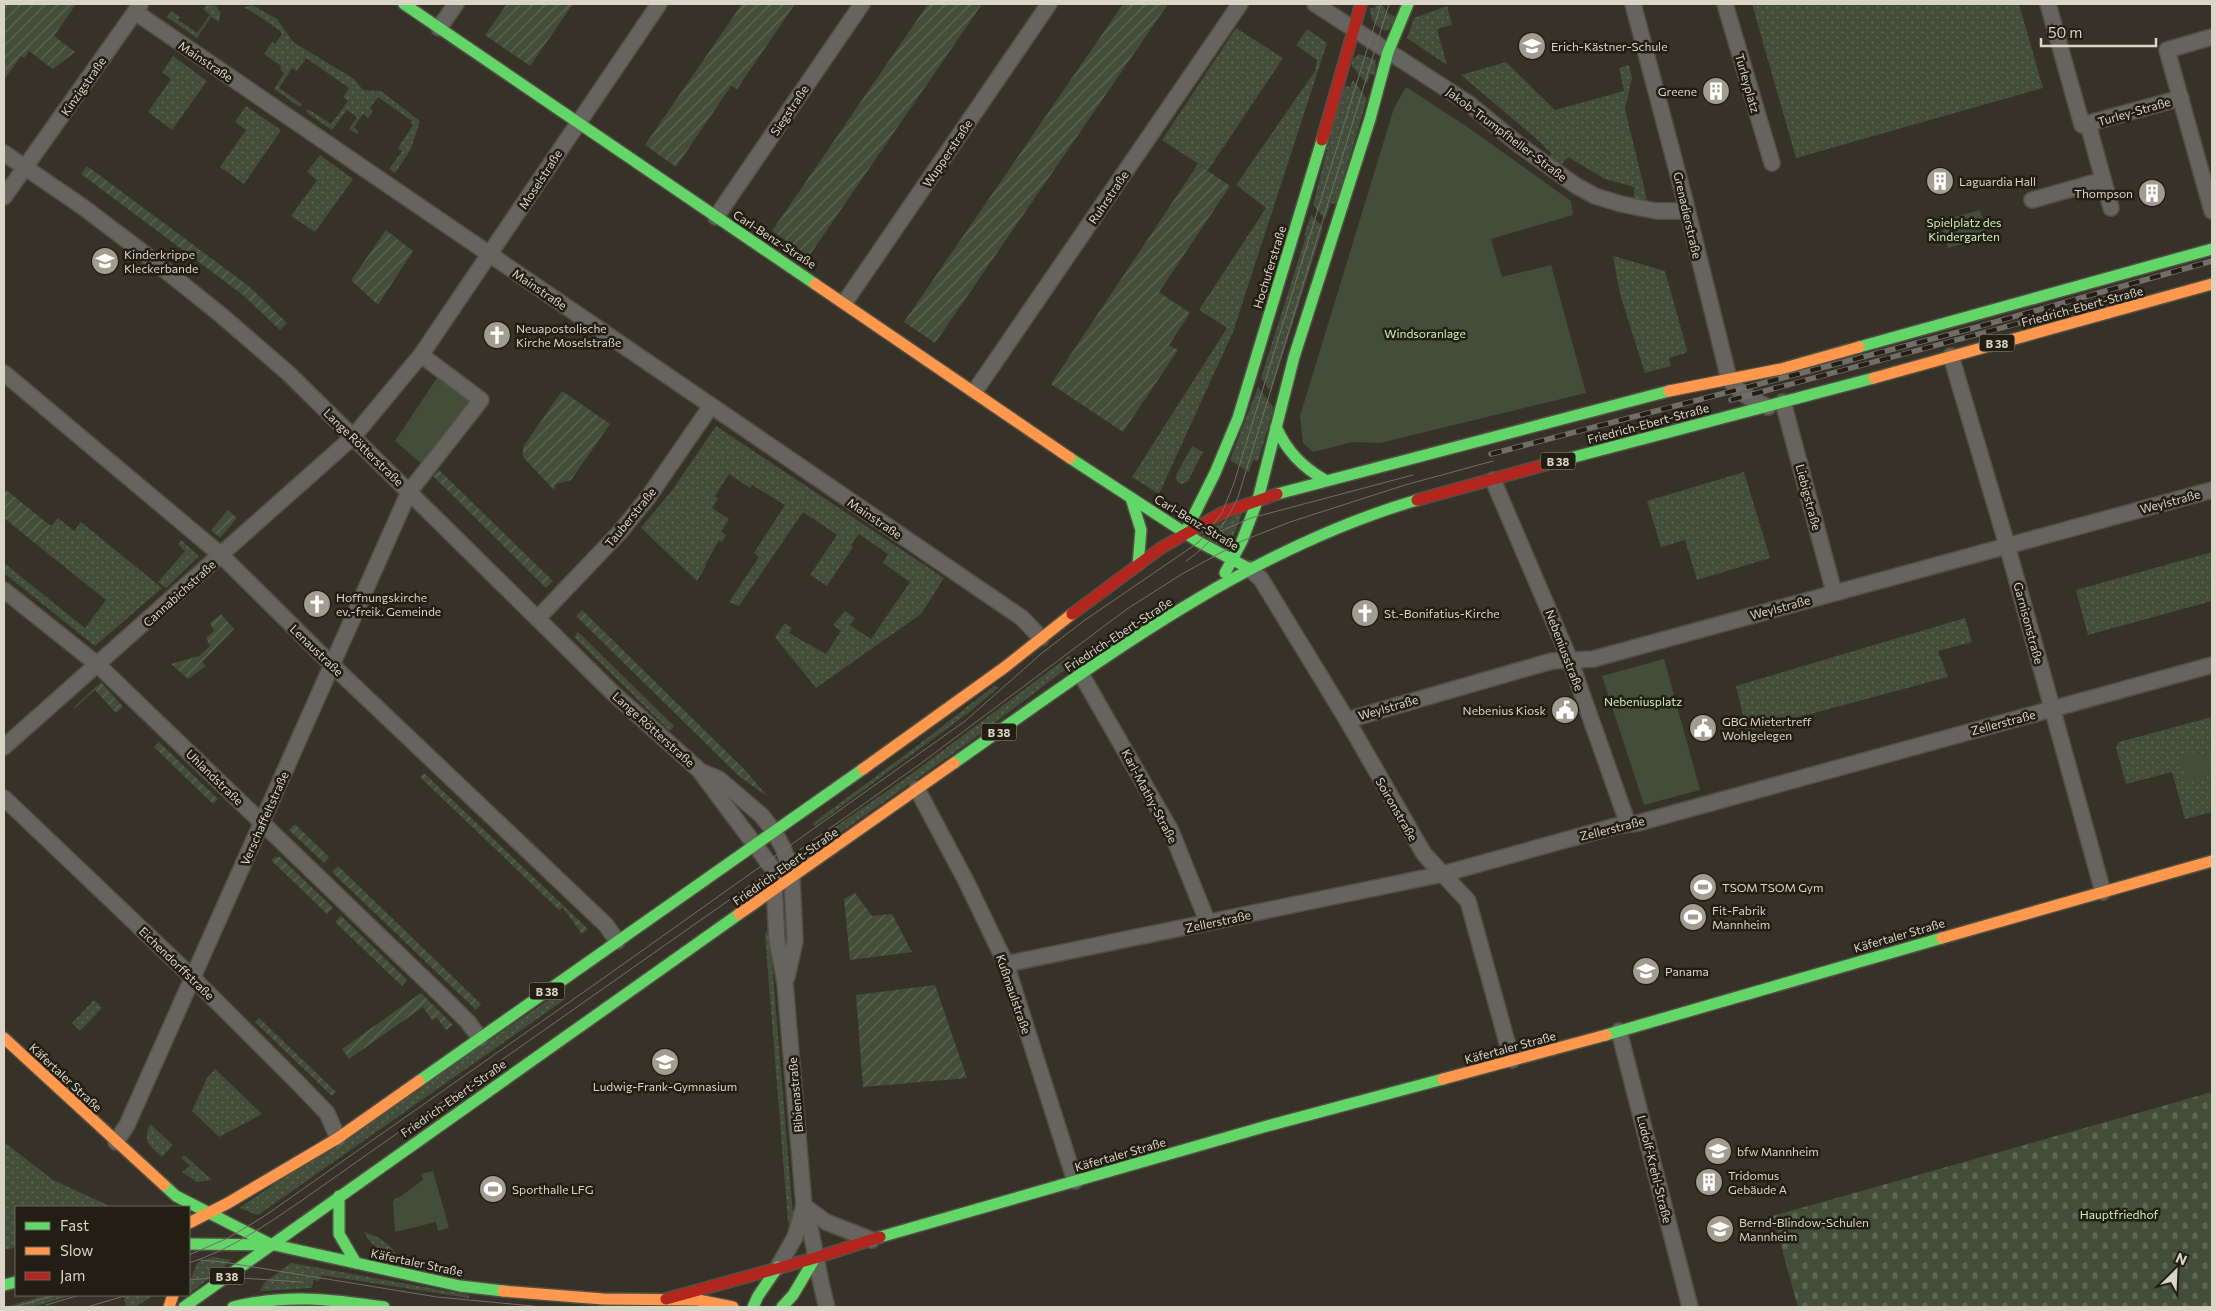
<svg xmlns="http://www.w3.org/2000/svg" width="2216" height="1311" font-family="Commissioner,sans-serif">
<defs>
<pattern id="grass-dots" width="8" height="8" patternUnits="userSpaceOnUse" patternTransform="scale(1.25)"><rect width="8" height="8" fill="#424e39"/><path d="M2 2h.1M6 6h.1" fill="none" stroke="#5d6754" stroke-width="1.8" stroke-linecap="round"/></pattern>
<pattern id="cemetery-stones" width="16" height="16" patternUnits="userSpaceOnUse" patternTransform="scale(1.25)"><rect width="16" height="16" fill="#424e39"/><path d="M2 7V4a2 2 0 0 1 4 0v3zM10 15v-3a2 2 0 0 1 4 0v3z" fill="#5d6754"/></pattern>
<pattern id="garden-furrows" width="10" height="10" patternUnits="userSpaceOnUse" patternTransform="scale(1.25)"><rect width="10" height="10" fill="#424e39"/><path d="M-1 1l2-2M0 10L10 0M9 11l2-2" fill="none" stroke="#5d6754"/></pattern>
</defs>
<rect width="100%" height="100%" fill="#373227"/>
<g fill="url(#grass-dots)">
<polygon points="207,4 214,4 221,13 219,22 211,17 197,38 167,17 171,11 180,17 178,20 197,33 210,15 203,9"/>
<path d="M1376 4H1382L1389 14 1397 17 1387 31C1375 27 1370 20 1370 8H1375Z"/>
<polygon points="1752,4 2019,4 2043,88 1796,158"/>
<polygon points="252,5 277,19 293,42 354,79 363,90 381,91 420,121 411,149 395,173 389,169 402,151 398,148 413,125 411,123 412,121 378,97 370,108 373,111 368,118 363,114 354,127 359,132 357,134 349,129 357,117 347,110 332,130 306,112 308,109 331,124 348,101 343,97 349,88 306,58 297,71 292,68 279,88 302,104 300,107 274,89 284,73 280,69 281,66 264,54 272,42 275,44 282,34 279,30 248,9 243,8"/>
<polygon points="1447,6 1452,25 1437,29 1447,65 1407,38 1414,18"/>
<polygon points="1236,28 1283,58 1208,170 1162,140"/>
<polygon points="1307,29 1327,43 1233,332 1159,494 1132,477 1227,328 1199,310 1266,208 1236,185 1315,71 1317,60 1296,45"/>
<polygon points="1359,54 1376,60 1375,75 1370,74 1367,84 1351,65 1353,59"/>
<polygon points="173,56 207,81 172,130 148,112 171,79 162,72"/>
<polygon points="1506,62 1555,110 1624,91 1619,68 1629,65 1632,78 1625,109 1647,200 1634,198 1634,187 1605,179 1568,157 1561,165 1550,157 1551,153 1540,142 1461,75"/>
<polygon points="1353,80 1367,99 1336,204 1331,203 1325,219 1313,205 1343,86 1350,87"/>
<polygon points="246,106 281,130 244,184 220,167 246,130 235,122"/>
<polygon points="320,155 353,179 315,232 291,216 317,180 307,172"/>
<polygon points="1311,215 1323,227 1271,392 1261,378 1306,236 1304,235"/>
<polygon points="1613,256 1665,271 1687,350 1686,353 1669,358 1671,366 1645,373 1620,294"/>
<polygon points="1258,387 1274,408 1258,461 1253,460 1249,472 1230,460"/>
<polygon points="716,426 944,578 921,614 816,688 775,637 785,623 792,628 789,633 826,654 841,631 833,625 845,611 855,618 850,625 871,639 910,582 883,563 888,554 859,534 851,545 853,547 827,586 810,575 837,535 803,512 739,606 729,602 759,557 754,553 785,505 752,485 750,488 729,474 715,496 718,499 712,508 729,519 721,532 726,535 722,542 719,540 705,565 706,566 697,581 641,528 673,489"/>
<polygon points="1192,446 1203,452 1188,481 1182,484 1177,482 1176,475"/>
<polygon points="1744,472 1770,558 1697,580 1685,540 1661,547 1647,501"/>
<polygon points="1243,512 1231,542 1220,546 1200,533"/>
<polygon points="58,518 74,531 81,522 162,588 95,646 4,573 4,563 85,628 106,600 36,544"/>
<polygon points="181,540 199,556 166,588 158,582 185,551 178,544"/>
<polygon points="2212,552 2212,601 2088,635 2076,590"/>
<polygon points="1965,618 1972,642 1938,651 1948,677 1747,731 1736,686"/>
<polygon points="578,632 674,726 670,731 574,637"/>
<polygon points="1069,656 1074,663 968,743 827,842 822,836 906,778"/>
<polygon points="995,685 998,688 968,713 815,826 813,823 917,746"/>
<polygon points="2212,717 2212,812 2185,819 2172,772 2126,784 2116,748 2119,742"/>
<polygon points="769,928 793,1215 791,1228 788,1221 765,935"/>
<polygon points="559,993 564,1000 258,1215 239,1208"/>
<polygon points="94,1000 102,1008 80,1031 72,1023"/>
<polygon points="215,1069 262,1114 219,1137 192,1111 207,1078"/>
<path d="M150 1124 173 1145 162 1157C148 1144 143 1143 150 1124Z"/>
<polygon points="4,1142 53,1180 112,1207 16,1207 16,1247 4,1250"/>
<polygon points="184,1155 212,1180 197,1182 182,1172 190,1166 181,1158"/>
<path d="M364 1232C378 1236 390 1243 397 1256 381 1251 372 1247 364 1232Z"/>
<polygon points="212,1257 232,1260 189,1294 189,1284 197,1263"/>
<polygon points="291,1263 469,1295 469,1298 321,1275 319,1281 313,1280 312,1288 260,1291 264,1283"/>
<polygon points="47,1295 74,1295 32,1307 5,1307"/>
<polygon points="123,1295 154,1295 135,1307 121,1307 126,1306"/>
</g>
<polygon fill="url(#cemetery-stones)" points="2212,1092 2212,1307 1798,1307 1773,1216"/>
<g fill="#424e39">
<polygon points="1406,87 1466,126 1571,201 1573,215 1491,239 1502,277 1551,265 1586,393 1380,443 1353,442 1313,452 1303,443 1300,416 1394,108"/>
<polygon points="1980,210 1987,237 1948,248 1940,221"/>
<polygon points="439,375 473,402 424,466 395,441"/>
<polygon points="1664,659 1700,790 1644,805 1602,676"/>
<polygon points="2196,752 2212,759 2212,774 2190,781 2185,777 2180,757 2181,755"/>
<polygon points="433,1171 449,1228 438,1231 436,1222 395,1232 393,1203 395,1198 398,1198 423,1180 421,1174"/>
</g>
<g fill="url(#garden-furrows)">
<polygon points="4,4 76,4 54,36 75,52 53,69 29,51 24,58 21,56 4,80"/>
<polygon points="507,4 573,4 530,66 485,35"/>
<polygon points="742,4 795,4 737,89 731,86 676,167 645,145"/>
<polygon points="928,4 982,4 809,256 772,231"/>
<polygon points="1123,4 1168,4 935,343 904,322"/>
<polygon points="1198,164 1230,186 1159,292 1190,313 1169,345 1178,350 1123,432 1051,384"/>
<polygon points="87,166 250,287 287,323 280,330 243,295 81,174"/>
<polygon points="386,230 413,251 378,305 351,280"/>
<polygon points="562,391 610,424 571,480 556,484 554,490 523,457 523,447"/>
<polygon points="439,470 553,581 546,588 433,476"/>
<polygon points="6,490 51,526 36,544 4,518 4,493"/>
<polygon points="228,510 237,518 220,538 211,530"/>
<polygon points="582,610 746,771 767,796 740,777 576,616"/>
<polygon points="221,614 234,629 202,662 206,666 188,679 171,664 199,656 210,646 206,638 214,631 210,623"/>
<polygon points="101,682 123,707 116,713 95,690 75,708 74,707"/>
<polygon points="159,742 218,799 213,804 154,747"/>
<polygon points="424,773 588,929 582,934 563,908 559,910 420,777"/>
<polygon points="295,824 329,857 324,863 289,830"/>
<polygon points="275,857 280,857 333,908 327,914 271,860"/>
<polygon points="338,866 481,1004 476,1010 332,872"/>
<polygon points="855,893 872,916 892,914 912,952 850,960 844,899"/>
<polygon points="341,916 407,980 402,986 335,922"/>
<polygon points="935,985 967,1078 863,1087 856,995"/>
<polygon points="421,993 453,1025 446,1030 437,1018 432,1020 423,1007 349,1059 342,1049"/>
<polygon points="259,1018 336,1092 332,1096 255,1022"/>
</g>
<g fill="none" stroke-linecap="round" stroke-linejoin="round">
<g stroke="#534f45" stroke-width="18">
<g id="street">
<polyline points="1315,4 1468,103 1518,144 1575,185 1595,196 1621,204 1656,211 1687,211"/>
<path d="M1633 4 1684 197 1729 379C1740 394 1751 399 1768 407"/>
<polyline points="1725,4 1772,163"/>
<polyline points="2048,4 2082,125 2181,98"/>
<polyline points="135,12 1022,618 1041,638"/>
<polyline points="439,28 456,4"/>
<polyline points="2212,37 2167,50 2212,211"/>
<polyline points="2088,124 2111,208"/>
<polyline points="4,153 83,207 141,251 221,315 288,373 614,694 699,770 773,869 792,878"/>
<polyline points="4,197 140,5"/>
<polyline points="2032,200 2103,180"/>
<polyline points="716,217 862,4"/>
<polyline points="845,302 1049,4"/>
<polyline points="1951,356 2007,545 2103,892"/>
<polyline points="4,373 221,555 332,665 606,925 617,941"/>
<polyline points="975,391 1240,4"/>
<polyline points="1783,402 1834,592"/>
<polyline points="1493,480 1570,660 1628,824"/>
<polyline points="1250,569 1261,579 1347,720 1424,854 1468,901 1512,1060"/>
<polyline points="4,590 98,665 442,996 468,1022 480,1038"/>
<polyline points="538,618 620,532 649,496 711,406"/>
<polyline points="1081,674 1171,831 1208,923"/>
<polyline points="1347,720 1552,661 1593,659 2212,490"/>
<polyline points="4,747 353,437 421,355 659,4"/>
<polyline points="702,772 719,779 761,815 774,831 784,850 792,878 795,941 787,977"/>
<polyline points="917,789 966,881 1006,964 1075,1181"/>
<polyline points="4,798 193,978 299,1084 327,1113 338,1138"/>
<path d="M774 885 777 940 785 983 804 1206C815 1239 817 1274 827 1307"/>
<polyline points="1006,964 1443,874 1616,826 1638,823 2212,665"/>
<polyline points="1619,1031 1690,1307"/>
<polyline points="116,1142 127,1125 409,492 481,400 421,355"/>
<polyline points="804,1206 826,1222 872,1240"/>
<polyline points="778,1267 795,1237 804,1206"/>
</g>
</g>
<g stroke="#534f45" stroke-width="14">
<g id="fast">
<polyline points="404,4 815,284"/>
<polyline points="1859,347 2212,249"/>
<path d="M1276 427C1287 451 1302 467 1325 480"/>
<polyline points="1070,458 1199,542 1250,569"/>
<polyline points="1559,461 1874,378"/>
<polyline points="1277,494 1669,391"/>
<polyline points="1131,498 1141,530 1138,565"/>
<polyline points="1185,533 1215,473 1238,418 1322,140"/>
<polyline points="1225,573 1242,541 1258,499 1294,357 1370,119 1388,52 1408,4"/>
<path d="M954 763C1099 661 1244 551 1417 500"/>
<polyline points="1606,1035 1942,938"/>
<polyline points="419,1081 863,769"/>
<polyline points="164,1185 176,1196 270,1244 460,1286 503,1291"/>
<polyline points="339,1196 339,1234 356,1263"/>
<polyline points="880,1237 1267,1126 1443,1079"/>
<polyline points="189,1244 267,1245"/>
<polyline points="4,1285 16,1282"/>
<polyline points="184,1307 739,914"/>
<path d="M233 1307C286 1294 331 1299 384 1307"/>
<polyline points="753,1307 758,1296 778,1267"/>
<polyline points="782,1307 793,1295 815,1258"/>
</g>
</g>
<g stroke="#534f45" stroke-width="14">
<g id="slow">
<polyline points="815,284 1070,458"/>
<polyline points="1874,378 2212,284"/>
<polyline points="1669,391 1781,369 1859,347"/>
<polyline points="863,769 1005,667 1072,614"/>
<polyline points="739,914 954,763"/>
<polyline points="1942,938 2212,861"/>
<polyline points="4,1038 164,1185"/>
<polyline points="1443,1079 1606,1035"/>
<polyline points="189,1223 228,1203 338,1138 419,1081"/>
<polyline points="503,1291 603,1299 698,1300 733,1307"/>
<polyline points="169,1307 173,1295"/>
</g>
</g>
<g stroke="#534f45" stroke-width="14">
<g id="jam">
<polyline points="1322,140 1361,4"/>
<polyline points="1417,500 1559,461"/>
<polyline points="1072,614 1161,548 1222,513 1277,494"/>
<polyline points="666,1299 815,1258 880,1237"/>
</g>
</g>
<use href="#street" stroke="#66645e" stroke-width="15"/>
<use href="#fast" stroke="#63d668" stroke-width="11"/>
<use href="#slow" stroke="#ff974d" stroke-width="11"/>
<use href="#jam" stroke="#b3261e" stroke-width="11"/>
<g stroke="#716e69" stroke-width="1">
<polyline points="1221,531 1251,518 1413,475"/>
<path d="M1186 561C1211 544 1226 524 1238 497L1389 4"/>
<polyline points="189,1255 228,1238 263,1217 598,982 965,721 1042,653 1085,620 1199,542 1222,513 1234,483 1381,4"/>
<polyline points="199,1260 223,1262 437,1297 543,1307"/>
<path d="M189 1263C230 1250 266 1225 301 1201L742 891 920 764 1127 609 1182 574 1242 541 1290 522 1405 485 1493 461"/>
<polyline points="189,1280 225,1277 301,1282"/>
<polyline points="46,1305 80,1295"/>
<polyline points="14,1307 56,1295"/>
<polyline points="87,1307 128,1295"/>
</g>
<g stroke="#716e69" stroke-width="5.5">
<g id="rail">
<polyline points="2083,305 2117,296"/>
<polyline points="1731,400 2050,315"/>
<polyline points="1491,454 1970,329 2212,261"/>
</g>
</g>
<use href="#rail" stroke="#221e14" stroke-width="4" stroke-dasharray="11" stroke-linecap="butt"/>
</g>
<defs>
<g id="school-disc" transform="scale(1.4375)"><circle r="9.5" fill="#a09c8f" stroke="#221e14"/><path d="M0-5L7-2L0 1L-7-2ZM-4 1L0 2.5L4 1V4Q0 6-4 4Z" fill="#fff"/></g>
<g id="building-disc" transform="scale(1.4375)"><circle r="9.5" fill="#a09c8f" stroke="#221e14"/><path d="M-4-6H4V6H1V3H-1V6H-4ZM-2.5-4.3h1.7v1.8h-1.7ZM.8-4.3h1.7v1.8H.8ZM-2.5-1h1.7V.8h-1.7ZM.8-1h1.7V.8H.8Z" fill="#fff"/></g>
<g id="church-disc" transform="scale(1.4375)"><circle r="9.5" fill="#a09c8f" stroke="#221e14"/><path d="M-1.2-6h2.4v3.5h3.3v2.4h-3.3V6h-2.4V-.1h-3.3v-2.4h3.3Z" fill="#fff"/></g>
<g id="civic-disc" transform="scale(1.4375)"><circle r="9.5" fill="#a09c8f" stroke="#221e14"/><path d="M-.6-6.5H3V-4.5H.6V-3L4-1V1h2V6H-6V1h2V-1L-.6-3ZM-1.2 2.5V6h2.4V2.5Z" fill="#fff"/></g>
<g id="stadium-disc" transform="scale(1.4375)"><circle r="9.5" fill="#a09c8f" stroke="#221e14"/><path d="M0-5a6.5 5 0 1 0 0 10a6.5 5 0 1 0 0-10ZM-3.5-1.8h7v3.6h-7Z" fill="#fff"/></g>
</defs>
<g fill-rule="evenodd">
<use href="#school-disc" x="1532" y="46"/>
<use href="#building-disc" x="1716" y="91"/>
<use href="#building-disc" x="1940" y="181"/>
<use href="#building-disc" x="2152" y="193"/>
<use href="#school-disc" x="105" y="261"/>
<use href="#church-disc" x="497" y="335"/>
<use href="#church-disc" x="317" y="604"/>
<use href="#church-disc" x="1365" y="613"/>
<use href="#civic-disc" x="1565" y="710"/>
<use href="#civic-disc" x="1703" y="728"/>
<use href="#stadium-disc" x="1703" y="887"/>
<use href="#stadium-disc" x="1693" y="917"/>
<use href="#school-disc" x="1646" y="971"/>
<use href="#school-disc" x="665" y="1062"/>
<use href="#school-disc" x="1718" y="1151"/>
<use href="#building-disc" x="1709" y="1182"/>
<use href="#stadium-disc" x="493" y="1189"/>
<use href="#school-disc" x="1720" y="1229"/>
</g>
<g text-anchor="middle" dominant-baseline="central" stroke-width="5" stroke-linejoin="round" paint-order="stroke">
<g fill="#221e14" stroke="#a29e91" stroke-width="1">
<rect x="1979.5" y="334.5" width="35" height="17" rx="4"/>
<rect x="1540.5" y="452.5" width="35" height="17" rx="4"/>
<rect x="981.5" y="723.5" width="35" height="17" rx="4"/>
<rect x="529.5" y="982.5" width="35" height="17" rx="4"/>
<rect x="209.5" y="1267.5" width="35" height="17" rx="4"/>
</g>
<g font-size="11" font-weight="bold" fill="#d9d5c7">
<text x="1997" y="343">B 38</text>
<text x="1558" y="461">B 38</text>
<text x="999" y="732">B 38</text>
<text x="547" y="991">B 38</text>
<text x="227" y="1276">B 38</text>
</g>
<g font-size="12" fill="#d9d5c7" stroke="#221e14" text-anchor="start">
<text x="1551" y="46">Erich-Kästner-Schule</text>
<text x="1697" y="91" text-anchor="end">Greene</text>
<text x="1959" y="181">Laguardia Hall</text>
<text x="2133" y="193" text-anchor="end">Thompson</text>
<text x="124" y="254">Kinderkrippe<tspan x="124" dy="14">Kleckerbande</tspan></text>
<text x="516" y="328">Neuapostolische<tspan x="516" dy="14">Kirche Moselstraße</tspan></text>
<text x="336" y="597">Hoffnungskirche<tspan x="336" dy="14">ev.-freik. Gemeinde</tspan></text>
<text x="1384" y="613">St.-Bonifatius-Kirche</text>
<text x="1546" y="710" text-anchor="end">Nebenius Kiosk</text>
<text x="1722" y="721">GBG Mietertreff<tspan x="1722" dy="14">Wohlgelegen</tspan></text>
<text x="1722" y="887">TSOM TSOM Gym</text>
<text x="1712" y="910">Fit-Fabrik<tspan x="1712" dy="14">Mannheim</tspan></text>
<text x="1665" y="971">Panama</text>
<text x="665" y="1086" text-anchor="middle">Ludwig-Frank-Gymnasium</text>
<text x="1737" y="1151">bfw Mannheim</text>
<text x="1728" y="1175">Tridomus<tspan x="1728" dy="14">Gebäude A</tspan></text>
<text x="512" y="1189">Sporthalle LFG</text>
<text x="1739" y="1222">Bernd-Blindow-Schulen<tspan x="1739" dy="14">Mannheim</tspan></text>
</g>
<g font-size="12" fill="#d9d5c7" stroke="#221e14">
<text transform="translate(206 61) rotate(34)">Mainstraße</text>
<text transform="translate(1748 83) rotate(74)">Turleyplatz</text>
<text transform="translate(83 86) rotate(-55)">Kinzigstraße</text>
<text transform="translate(789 110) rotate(-56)">Siegstraße</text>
<text transform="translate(2134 111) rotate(-16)">Turley-Straße</text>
<text transform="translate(1507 134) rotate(37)">Jakob-Trumpfheller-Straße</text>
<text transform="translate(947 153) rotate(-56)">Wupperstraße</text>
<text transform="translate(540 179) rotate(-57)">Moselstraße</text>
<text transform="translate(1108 197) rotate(-56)">Ruhrstraße</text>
<text transform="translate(1688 215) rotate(77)">Grenadierstraße</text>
<text transform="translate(775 239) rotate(33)">Carl-Benz-Straße</text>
<text transform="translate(1269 267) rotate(-73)">Hochuferstraße</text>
<text transform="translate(540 289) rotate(34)">Mainstraße</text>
<text transform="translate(2082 306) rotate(-15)">Friedrich-Ebert-Straße</text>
<text transform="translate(1648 423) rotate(-15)">Friedrich-Ebert-Straße</text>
<text transform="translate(364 447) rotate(44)">Lange Rötterstraße</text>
<text transform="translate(1809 497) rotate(75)">Liebigstraße</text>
<text transform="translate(2170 501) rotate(-15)">Weylstraße</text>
<text transform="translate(630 517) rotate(-51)">Tauberstraße</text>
<text transform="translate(875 518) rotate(34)">Mainstraße</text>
<text transform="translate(1197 522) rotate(31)">Carl-Benz-Straße</text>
<text transform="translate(179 593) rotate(-42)">Cannabichstraße</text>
<text transform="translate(1780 607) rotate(-15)">Weylstraße</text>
<text transform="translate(2029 623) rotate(75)">Garnisonstraße</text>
<text transform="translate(1118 634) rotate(-33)">Friedrich-Ebert-Straße</text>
<text transform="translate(317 650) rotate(44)">Lenaustraße</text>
<text transform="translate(1565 650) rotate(69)">Nebeniusstraße</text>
<text transform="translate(1388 707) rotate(-16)">Weylstraße</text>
<text transform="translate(2003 722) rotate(-15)">Zellerstraße</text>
<text transform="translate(654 729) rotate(42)">Lange Rötterstraße</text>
<text transform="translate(215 777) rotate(44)">Uhlandstraße</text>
<text transform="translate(1150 796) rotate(62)">Karl-Mathy-Straße</text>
<text transform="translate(1397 809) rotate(60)">Soironstraße</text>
<text transform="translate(264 818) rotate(-66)">Verschaffeltstraße</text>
<text transform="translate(1612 828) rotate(-14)">Zellerstraße</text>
<text transform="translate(785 866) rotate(-35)">Friedrich-Ebert-Straße</text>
<text transform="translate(1218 921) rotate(-12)">Zellerstraße</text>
<text transform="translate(1899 935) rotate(-16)">Käfertaler Straße</text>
<text transform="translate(177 963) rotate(44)">Eichendorffstraße</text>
<text transform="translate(1014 994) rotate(71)">Kußmaulstraße</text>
<text transform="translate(1510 1047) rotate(-15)">Käfertaler Straße</text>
<text transform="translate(66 1077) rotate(43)">Käfertaler Straße</text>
<text transform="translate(795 1095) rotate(-95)">Bibienastraße</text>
<text transform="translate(453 1098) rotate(-35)">Friedrich-Ebert-Straße</text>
<text transform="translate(1120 1154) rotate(-16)">Käfertaler Straße</text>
<text transform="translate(1655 1169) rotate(76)">Ludolf-Krehl-Straße</text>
<text transform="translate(417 1262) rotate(12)">Käfertaler Straße</text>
</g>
<g font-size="12" fill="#cef0b7" stroke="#221e14">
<text x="1964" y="222">Spielplatz des<tspan x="1964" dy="14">Kindergarten</tspan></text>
<text x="1425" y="333">Windsoranlage</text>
<text x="1643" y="701">Nebeniusplatz</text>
<text x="2119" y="1214">Hauptfriedhof</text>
</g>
</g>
<rect width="2216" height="1311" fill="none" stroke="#d9d5c7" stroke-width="10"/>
<rect x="15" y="1206" width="175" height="90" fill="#221e14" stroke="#6b675c"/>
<rect x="25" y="1222" width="25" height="8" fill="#63d668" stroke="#6b675c"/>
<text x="60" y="1231" font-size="15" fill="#d9d5c7">Fast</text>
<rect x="25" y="1247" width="25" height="8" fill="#ff974d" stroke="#6b675c"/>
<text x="60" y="1256" font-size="15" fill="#d9d5c7">Slow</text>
<rect x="25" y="1272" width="25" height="8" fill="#b3261e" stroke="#6b675c"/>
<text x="60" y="1281" font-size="15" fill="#d9d5c7">Jam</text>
<g transform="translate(2176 1271) rotate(24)" stroke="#221e14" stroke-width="4" paint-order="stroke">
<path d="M0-4L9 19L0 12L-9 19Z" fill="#d9d5c7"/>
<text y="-8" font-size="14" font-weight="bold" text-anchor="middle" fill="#d9d5c7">N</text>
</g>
<path d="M2041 38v8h115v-8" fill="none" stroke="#d9d5c7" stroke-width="2.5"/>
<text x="2048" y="38" font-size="15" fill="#d9d5c7" stroke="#221e14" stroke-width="4" paint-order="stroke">50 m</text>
</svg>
